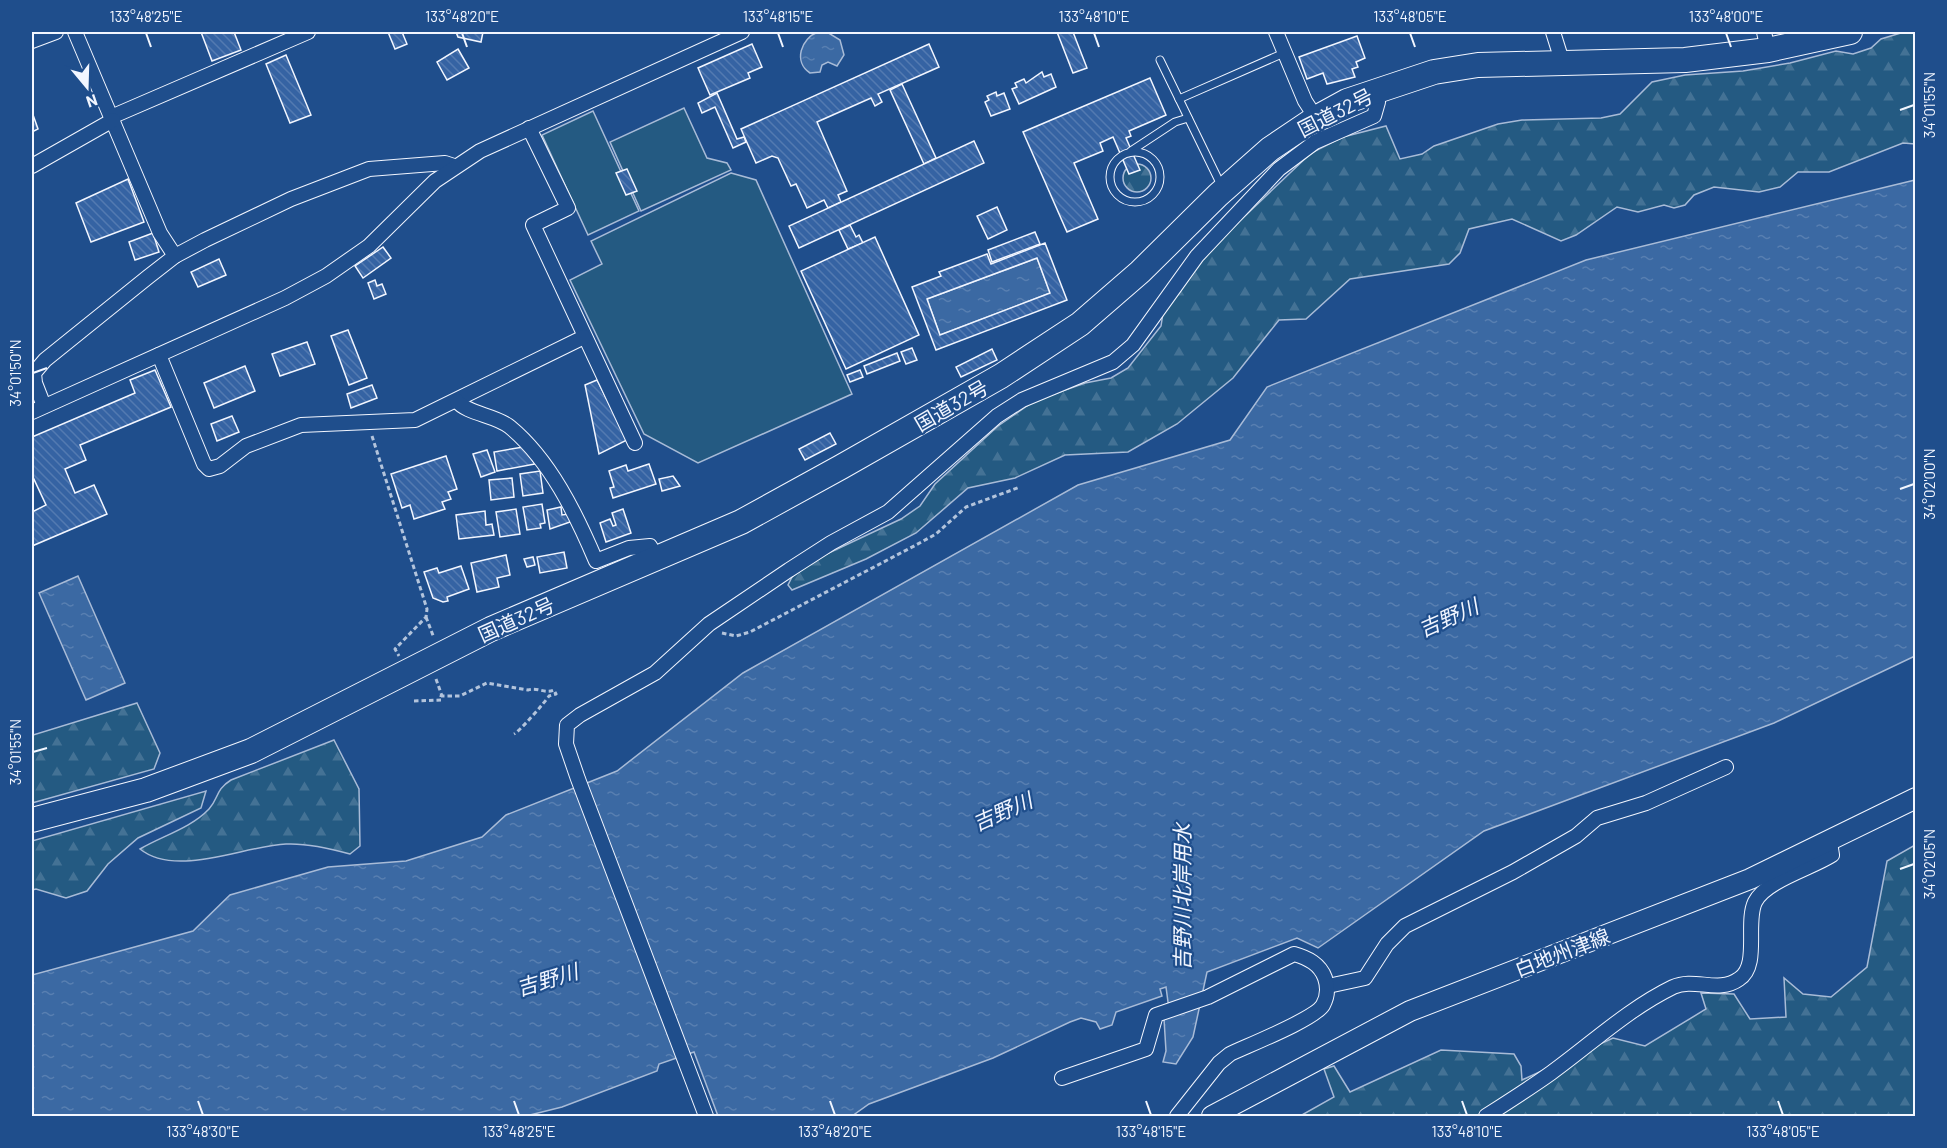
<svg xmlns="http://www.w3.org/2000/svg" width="1947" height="1148" font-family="Barlow,'Noto Sans JP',sans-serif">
<defs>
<pattern id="forest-firs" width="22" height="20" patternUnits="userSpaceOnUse" patternTransform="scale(1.5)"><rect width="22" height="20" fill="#245a82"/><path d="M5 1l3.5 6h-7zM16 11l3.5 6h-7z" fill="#447295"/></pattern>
<pattern id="water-ripples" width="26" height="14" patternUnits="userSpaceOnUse" patternTransform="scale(1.5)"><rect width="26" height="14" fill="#3b69a3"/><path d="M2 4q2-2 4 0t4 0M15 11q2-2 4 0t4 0" fill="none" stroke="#587fb1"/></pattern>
<pattern id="building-back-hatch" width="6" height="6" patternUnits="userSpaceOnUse" patternTransform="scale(1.5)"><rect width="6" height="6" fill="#3563a3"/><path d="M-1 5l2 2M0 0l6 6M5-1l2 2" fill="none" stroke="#537ab1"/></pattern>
</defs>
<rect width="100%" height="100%" fill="#1f4e8c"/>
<g fill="#245a82" stroke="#a8bbd7" stroke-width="1.5">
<polygon points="684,108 707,158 727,163 731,170 641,211 610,142"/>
<polygon points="593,111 639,211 588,235 542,135"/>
<polygon points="731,173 756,180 852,394 698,463 644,434 570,280 602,264 591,241"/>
</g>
<g fill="url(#forest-firs)" stroke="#a8bbd7" stroke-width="1.5">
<polygon points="1904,32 1915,32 1915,144 1903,143 1829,172 1798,172 1780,187 1759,192 1714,187 1694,195 1685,205 1674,208 1664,205 1638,212 1617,207 1576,235 1561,241 1512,219 1469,229 1460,253 1449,264 1350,279 1306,319 1279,320 1233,378 1177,424 1128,452 1065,455 1015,478 968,488 916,533 866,559 792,590 788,585 792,577 818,558 901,519 920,506 935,484 998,426 1034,401 1085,383 1111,378 1128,368 1161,326 1163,313 1205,254 1311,153 1343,137 1386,126 1400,159 1422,154 1434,146 1498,124 1522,120 1601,118 1620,114 1652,82 1685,75 1743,71 1790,63 1836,51 1853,54 1871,48 1881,39"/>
<circle cx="1137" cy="178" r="14"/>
<polygon points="137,703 160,753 154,769 32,803 33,735"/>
<path d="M334 740 359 789 360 846 350 854C329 848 308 843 286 844 243 846 176 878 140 849 162 836 191 828 209 809 219 798 215 790 231 780Z"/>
<polygon points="206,791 201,808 138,838 108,864 87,891 66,898 36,889 32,890 32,841"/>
<polygon points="1915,845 1915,1116 1300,1116 1334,1097 1324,1069 1334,1066 1350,1092 1441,1050 1514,1054 1521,1066 1522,1080 1613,1038 1645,1046 1706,1009 1701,993 1734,994 1750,1019 1786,1017 1784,978 1803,994 1831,997 1867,967 1887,861"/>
</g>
<g fill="url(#water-ripples)" stroke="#a8bbd7" stroke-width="1.5">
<path d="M818 32H827L840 40 844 55 837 66 828 62 822 65 820 72 810 73C793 62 801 38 818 32Z"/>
<polygon points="1915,180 1915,656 1774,723 1484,831 1318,948 1297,938 1207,972 1193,1037 1176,1064 1163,1062 1166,1051 1164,1019 1170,1017 1166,987 1160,989 1162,996 1116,1012 1112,1025 1100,1029 1096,1022 1081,1018 1070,1022 993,1058 869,1104 852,1116 718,1116 694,1052 659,1064 657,1071 562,1107 526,1116 32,1116 32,975 193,931 230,895 328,867 406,861 482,837 506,815 617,771 743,673 1078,485 1230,440 1267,387 1586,260"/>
<polygon points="1037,258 1050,293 940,335 927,299"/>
<polygon points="78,576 125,683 86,700 39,593"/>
</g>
<g fill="url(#building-back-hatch)" stroke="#f2f6ff" stroke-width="1.5" fill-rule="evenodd">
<polygon points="201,32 234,32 241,50 212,61"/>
<polygon points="388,32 402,32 407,44 395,49"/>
<polygon points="456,32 483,32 481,42 458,37"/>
<polygon points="1057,32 1073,32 1087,68 1073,73"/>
<polygon points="1357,36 1365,58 1356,62 1358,67 1352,69 1355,77 1327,84 1323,73 1307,79 1299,57"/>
<polygon points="752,44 762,67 748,73 750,78 710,95 698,68"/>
<polygon points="929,44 939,67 878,94 882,102 875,106 871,98 817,122 847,191 838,195 841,202 828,208 824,200 807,208 796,184 791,186 778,158 772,156 756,163 741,129"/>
<polygon points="458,49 469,68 447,80 437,62"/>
<polygon points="286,55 311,115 290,123 266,64"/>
<polygon points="1042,72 1044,77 1051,74 1056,87 1019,104 1012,89 1017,87 1015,83 1024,79 1026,83"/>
<polygon points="1150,78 1166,115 1129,131 1131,136 1126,138 1140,170 1129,174 1113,137 1100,143 1103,151 1074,163 1098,219 1067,232 1023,132"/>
<polygon points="902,84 936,158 924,164 890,90"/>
<polygon points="996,92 997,96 1004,93 1010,109 991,116 985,102 989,100 987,96"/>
<polygon points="717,93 737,139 744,137 746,142 733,148 715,107 702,113 698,103"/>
<polygon points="32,112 38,129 32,132"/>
<polygon points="974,141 984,163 799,248 789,226"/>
<polygon points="627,169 637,191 626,195 616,173"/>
<polygon points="128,179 144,222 91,242 76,203"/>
<polygon points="997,207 1007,230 988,239 977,216"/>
<polygon points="850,225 856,237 859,235 863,243 848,249 839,230"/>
<polygon points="1035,232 1040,244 992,262 988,250"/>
<polygon points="153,233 159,252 135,260 129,242"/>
<polygon points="875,237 919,335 846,369 801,271"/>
<path d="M1045 243 1067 300 936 350 912 287 941 276 939 272 987 254 991 264ZM1037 258 1050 293 940 335 927 299Z"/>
<polygon points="383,247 391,258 363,278 355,266"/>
<polygon points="219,259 226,275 198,287 191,272"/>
<polygon points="375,280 377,286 382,284 386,294 374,299 368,283"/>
<polygon points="348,330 367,378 349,385 331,336"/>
<polygon points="307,342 315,364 280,376 272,354"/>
<polygon points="912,348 917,360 906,364 901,352"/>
<polygon points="992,349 997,360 961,377 956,367"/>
<polygon points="897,353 900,361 867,374 864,366"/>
<polygon points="245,366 255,391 214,408 204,383"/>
<polygon points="155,370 171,407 80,445 86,460 65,469 75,493 94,485 107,514 32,546 32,512 46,505 32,475 32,437 135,393 130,380"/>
<polygon points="860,370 863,377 850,382 847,375"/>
<polygon points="597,380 627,440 599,454 585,385"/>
<polygon points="372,385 377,398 351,408 347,394"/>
<polygon points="232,416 239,432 217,441 211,424"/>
<polygon points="830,433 836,444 805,460 799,449"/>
<polygon points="523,447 535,464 497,471 494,452"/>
<polygon points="487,450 495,472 481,477 473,454"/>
<polygon points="446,456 457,489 448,492 451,499 442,502 445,509 414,519 410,505 402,508 391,474"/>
<polygon points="649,464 656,484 613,498 610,488 614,487 609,471 626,465 628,471"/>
<polygon points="540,471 543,493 523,496 520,474"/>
<polygon points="673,476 680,486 662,491 659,479"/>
<polygon points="512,478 514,497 491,500 489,480"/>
<polygon points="542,504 545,523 540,524 541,528 527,530 523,507"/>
<polygon points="561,507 562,515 569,514 570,522 550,529 547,510"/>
<polygon points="516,509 520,534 500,537 496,512"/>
<polygon points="623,509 631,533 606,542 600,523 610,519 613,526 616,525 612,513"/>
<polygon points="485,511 486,525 492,524 494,535 459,539 456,515"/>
<polygon points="564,552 567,568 540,573 537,557"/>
<polygon points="506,555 510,575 497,578 499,587 477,592 471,563"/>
<polygon points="533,557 535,565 527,567 524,559"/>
<polygon points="461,566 469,589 447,597 448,601 443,602 433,598 424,572 437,568 439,573"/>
</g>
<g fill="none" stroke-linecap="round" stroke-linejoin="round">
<g stroke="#f2f6ff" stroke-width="9">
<g id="service">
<polyline points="1160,60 1221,185"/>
<polyline points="1179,99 1284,53"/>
<polyline points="1131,151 1175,122 1188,118"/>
<circle cx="1135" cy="177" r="25"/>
</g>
</g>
<g stroke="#f2f6ff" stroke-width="16">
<g id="minor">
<polyline points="75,32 160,233 175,256"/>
<polyline points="1276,32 1305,101 1316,118"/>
<polyline points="1553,32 1563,64"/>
<polyline points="1764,32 1768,50"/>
<polyline points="32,41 56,32"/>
<polyline points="111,117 308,32"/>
<polyline points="529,128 568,208 533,225 635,443"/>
<polyline points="32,166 113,120"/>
<polyline points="159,355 204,464 209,469 220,466 246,446 301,425 415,420 584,337"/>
<path d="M457 401C467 414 496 415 510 427 550 460 576 514 596 561L629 548 650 546 657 558"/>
<polyline points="44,406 35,383 34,373 45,360 148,277 175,256 205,240 291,199 369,169 445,163 454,166"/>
<polyline points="32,412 285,298 326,276 369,246 435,181 480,151 742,32"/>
<polyline points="1328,986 1365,978 1387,944 1405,926 1513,872 1576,836 1597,818 1646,803 1726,767"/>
<path d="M1062 1078 1146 1049 1156 1015 1208 997 1294 954C1308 958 1320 964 1325 978 1328 987 1328 996 1323 1005 1315 1019 1249 1045 1230 1054L1219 1063 1177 1116"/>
<polyline points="706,1116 578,779 566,744 567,725 580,715 655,673 709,624 789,570 831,543 888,512 997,416 1022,400 1113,362 1133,345 1197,256 1279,169 1315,142 1374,116 1378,102 1376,90"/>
<path d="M1486 1116C1508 1102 1530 1088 1551 1073 1591 1044 1628 1009 1673 987 1695 977 1718 994 1739 979 1760 966 1745 923 1755 902 1765 881 1812 868 1832 855L1830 842"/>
</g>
</g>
<g stroke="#f2f6ff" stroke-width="22">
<polyline id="secondary" points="1212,1116 1410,1011 1750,879 1916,798"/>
</g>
<g stroke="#f2f6ff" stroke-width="26">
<polyline id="trunk" points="32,820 146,790 251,751 491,629 741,522 841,467 1001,376 1080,324 1140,272 1218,195 1270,149 1316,118 1347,101 1434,72 1478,65 1685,60 1768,50 1850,32"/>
</g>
<g stroke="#b3c4dc" stroke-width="3" stroke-dasharray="4.5 3" stroke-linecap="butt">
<polyline points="372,436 427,609 426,617 395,649 399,656"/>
<polyline points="426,617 434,638"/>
<polyline points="722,633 736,636 750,632 916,545 936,534 966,507 1020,487"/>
<polyline points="436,679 442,696"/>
<path d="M414 701 441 700V696H460L487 683 528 690C538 687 545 694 554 690L556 694 549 696C545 702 520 731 514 734"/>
</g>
<use href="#service" stroke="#1f4e8c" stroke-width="7"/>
<use href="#minor" stroke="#1f4e8c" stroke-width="14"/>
<use href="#secondary" stroke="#1f4e8c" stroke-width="20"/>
<use href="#trunk" stroke="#1f4e8c" stroke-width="24"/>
</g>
<path fill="none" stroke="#f2f6ff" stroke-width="2" d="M146 33 151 47M462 33 467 47M778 33 783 47M1094 33 1099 47M1410 33 1415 47M1726 33 1731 47M1900 110 1914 105M33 373 47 368M1900 489 1914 484M33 752 47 748M1900 869 1914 864M198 1101 203 1115M514 1101 519 1115M830 1101 835 1115M1146 1101 1151 1115M1462 1101 1467 1115M1778 1101 1783 1115"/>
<g text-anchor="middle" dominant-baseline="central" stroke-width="4.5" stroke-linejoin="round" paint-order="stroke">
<g font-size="20" fill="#f2f6ff" stroke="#1f4e8c">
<text transform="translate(1335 112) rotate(-27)">国道32号</text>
<text transform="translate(951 405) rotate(-30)">国道32号</text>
<text transform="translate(516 619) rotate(-24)">国道32号</text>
<text transform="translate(1562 952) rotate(-21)">白地州津線</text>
</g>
<g font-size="21" font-style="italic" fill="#f2f6ff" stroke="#1f4e8c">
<text transform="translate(1448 617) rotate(-24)">吉野川</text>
<text transform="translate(1002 811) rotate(-24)">吉野川</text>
<text transform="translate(1181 897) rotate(-90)">吉野川北岸用水</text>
<text transform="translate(547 979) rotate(-17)">吉野川</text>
</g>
</g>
<rect width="1947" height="1148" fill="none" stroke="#1f4e8c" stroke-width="66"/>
<g transform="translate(87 87) rotate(161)" stroke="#1f4e8c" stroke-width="4.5" paint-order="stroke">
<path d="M0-4.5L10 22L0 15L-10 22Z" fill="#f2f6ff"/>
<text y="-9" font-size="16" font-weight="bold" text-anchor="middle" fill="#f2f6ff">N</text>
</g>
<rect x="33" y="33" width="1881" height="1082" fill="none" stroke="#f2f6ff" stroke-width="2"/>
<g font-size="15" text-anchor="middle" fill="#f2f6ff">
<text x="146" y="22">133°48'25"E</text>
<text x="462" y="22">133°48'20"E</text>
<text x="778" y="22">133°48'15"E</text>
<text x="1094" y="22">133°48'10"E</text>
<text x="1410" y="22">133°48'05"E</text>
<text x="1726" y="22">133°48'00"E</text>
<text transform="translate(1930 105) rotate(-90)" y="5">34°01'55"N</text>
<text transform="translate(16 373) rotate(-90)" y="5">34°01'50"N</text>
<text transform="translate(1930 484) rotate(-90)" y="5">34°02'00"N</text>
<text transform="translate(16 752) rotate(-90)" y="5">34°01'55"N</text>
<text transform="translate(1930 864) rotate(-90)" y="5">34°02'05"N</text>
<text x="203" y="1137">133°48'30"E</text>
<text x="519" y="1137">133°48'25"E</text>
<text x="835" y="1137">133°48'20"E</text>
<text x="1151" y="1137">133°48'15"E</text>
<text x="1467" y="1137">133°48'10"E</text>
<text x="1783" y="1137">133°48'05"E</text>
</g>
</svg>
